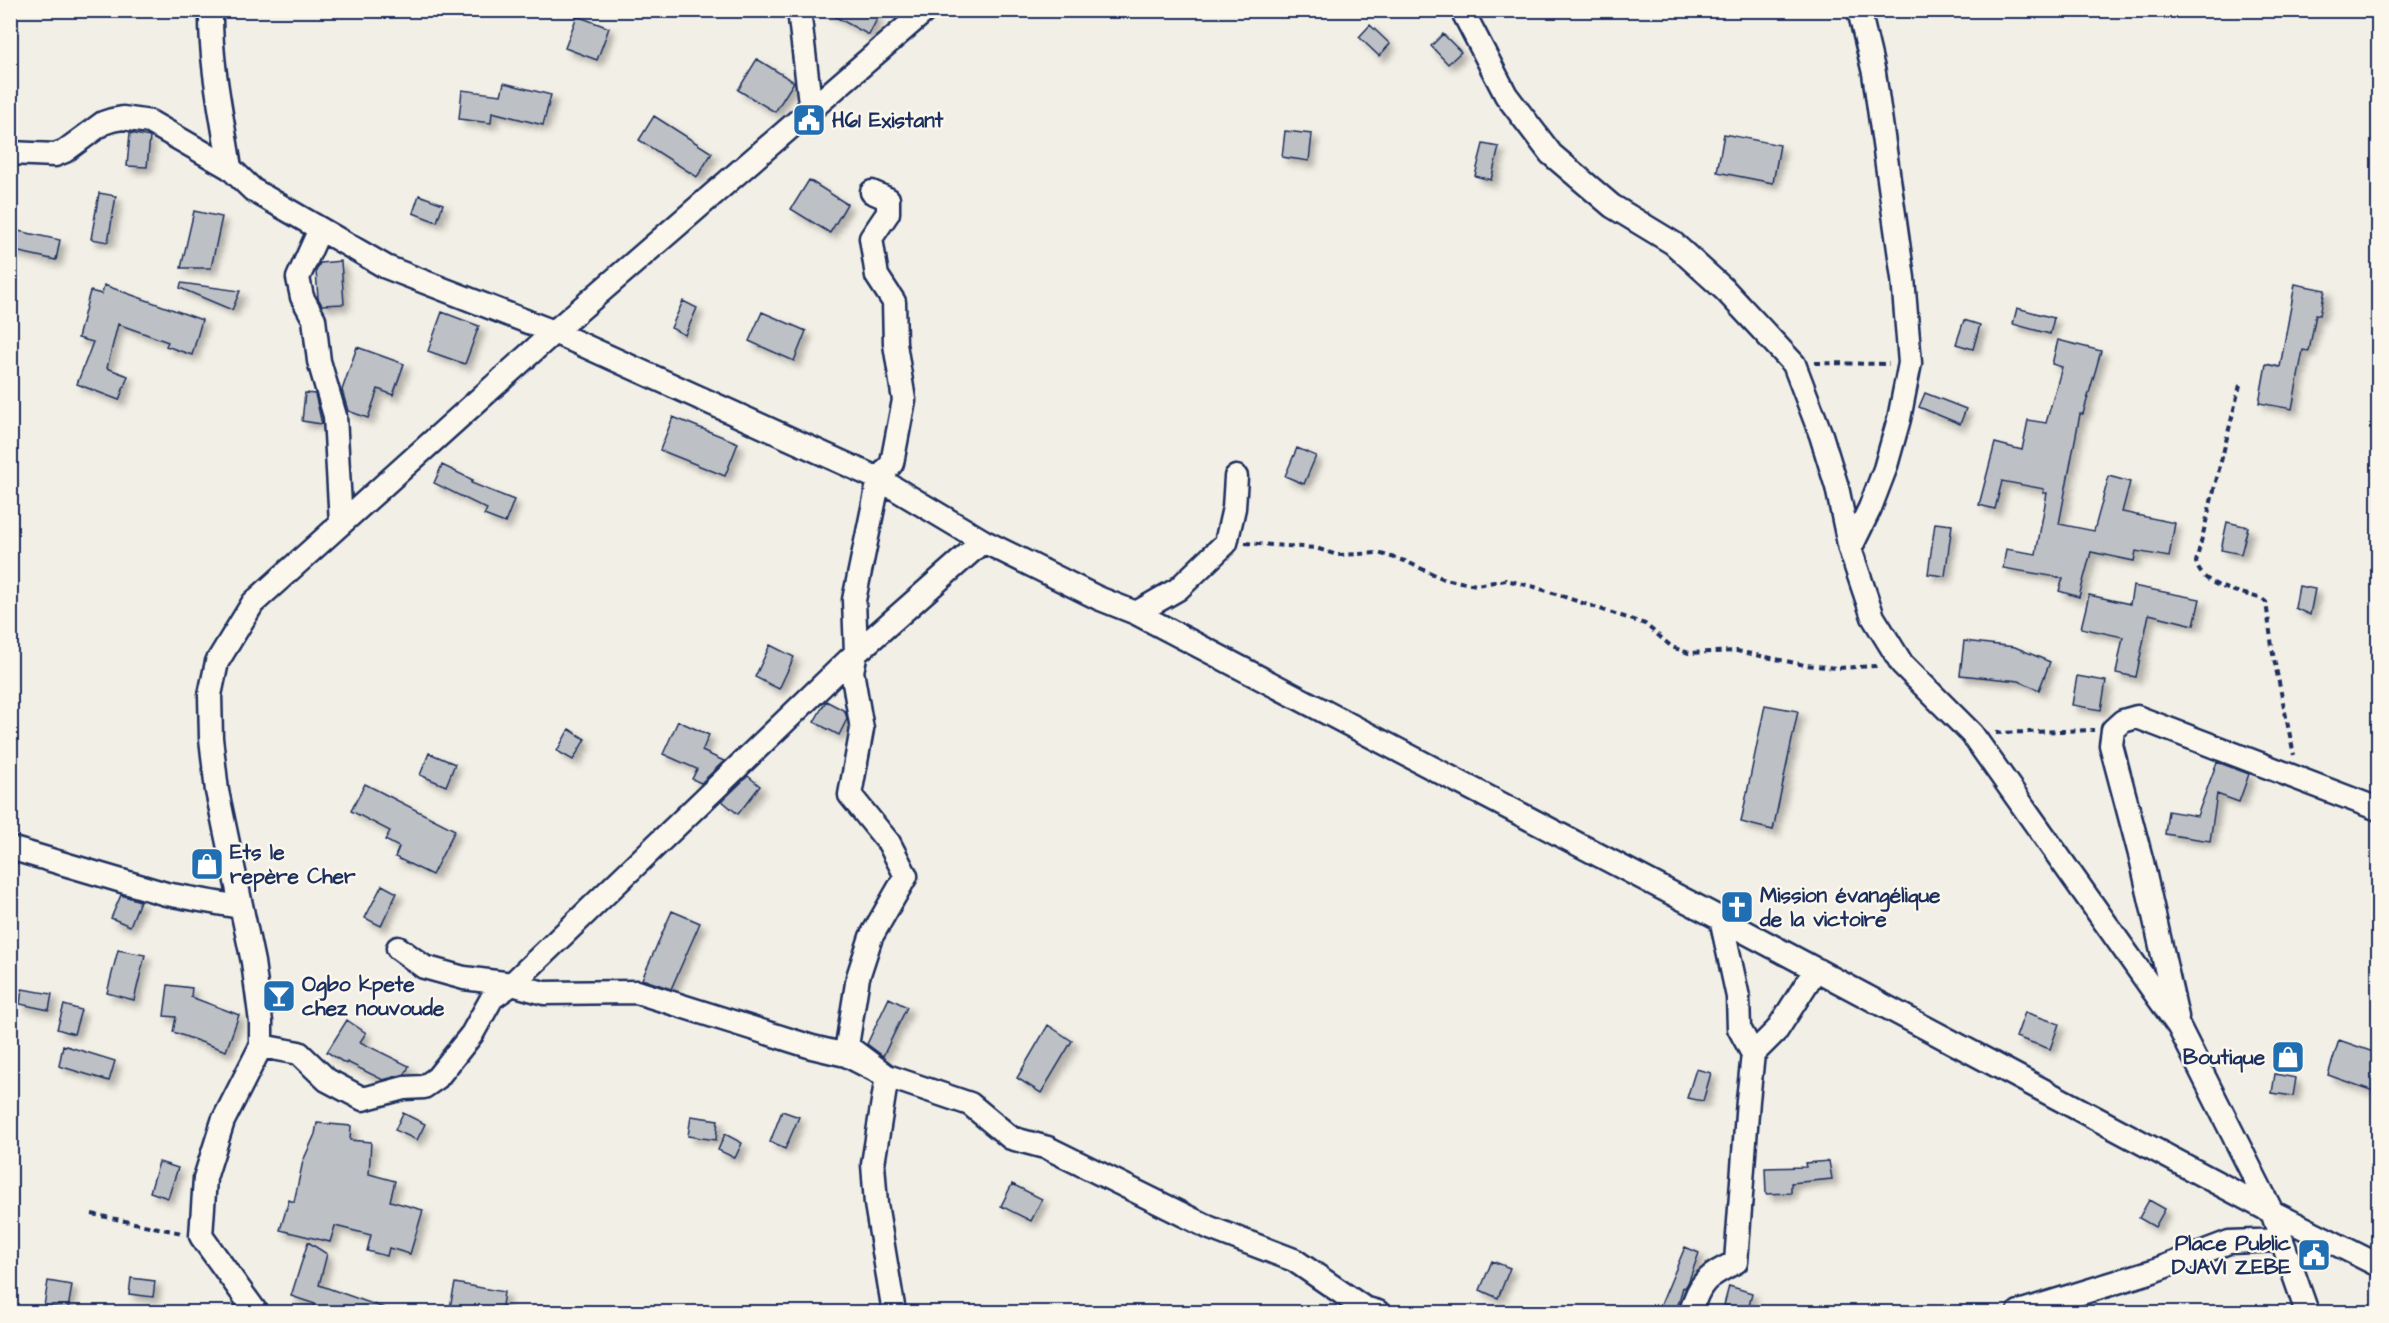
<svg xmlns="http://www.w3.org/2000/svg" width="2389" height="1323" font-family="'Architects Daughter',sans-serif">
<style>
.building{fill:#bdc0c4;stroke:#1b2f5e;stroke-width:1.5;filter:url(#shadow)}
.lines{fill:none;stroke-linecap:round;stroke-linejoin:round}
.minor-casing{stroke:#1b2f5e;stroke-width:27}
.path{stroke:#1b2f5e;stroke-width:4;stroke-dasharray:6 4.5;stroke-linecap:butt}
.minor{stroke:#fbf7ec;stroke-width:22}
.labels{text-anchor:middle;stroke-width:5;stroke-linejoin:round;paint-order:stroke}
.poi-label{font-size:21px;font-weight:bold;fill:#1b2f5e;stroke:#fbf7ec;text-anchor:start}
</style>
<defs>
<filter id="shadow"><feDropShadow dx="5.5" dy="5.5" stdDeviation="3" flood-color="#0004"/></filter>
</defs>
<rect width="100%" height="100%" fill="#f2efe6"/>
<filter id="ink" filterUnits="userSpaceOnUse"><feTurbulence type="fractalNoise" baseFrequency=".0167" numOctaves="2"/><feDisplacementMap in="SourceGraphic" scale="12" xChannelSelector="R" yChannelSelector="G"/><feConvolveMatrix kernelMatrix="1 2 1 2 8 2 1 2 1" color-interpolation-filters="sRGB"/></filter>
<g filter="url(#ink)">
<path class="building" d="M823,10H866L878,17L869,35Z
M577,16L609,28L597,60L565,48Z
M1370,25L1390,44L1379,56L1359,37Z
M1443,34L1461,52L1448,64L1431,46Z
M757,59L794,82L775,112L738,90Z
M504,83L551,95L543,125L492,112L491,123L459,119L462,90L501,95Z
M654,116L712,153L697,177L639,140Z
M1285,131L1312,134L1309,161L1282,157Z
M130,133L150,137L147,167L127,166Z
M1724,134L1780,145L1773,183L1717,172Z
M1483,144L1499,147L1491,180L1475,176Z
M809,180L847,204L830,233L791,209Z
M99,193L116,196L108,242L91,239Z
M419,195L443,204L437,222L413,213Z
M194,211L222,217L211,268H181Z
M18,231L60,240L56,260L10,250V235L17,236Z
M341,261L344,304L322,305L318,298L316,271L320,263Z
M181,283L240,291L232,310L180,288Z
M2295,284L2325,290L2320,315L2316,314L2309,351L2303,350L2292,409L2259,403L2266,364L2280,367Z
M104,285L202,320L192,355L166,346L168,342L118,324L107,368L128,376L119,400L77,384L93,342L78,338L90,291L102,294Z
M683,301L697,308L685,335L671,328Z
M2017,308L2054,318L2050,334L2013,324Z
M442,312L479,326L465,364L428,351Z
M762,312L806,331L794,361L749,341Z
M1964,320L1980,325L1973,349L1956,344Z
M2058,340L2101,351L2083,414H2080L2059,524L2094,531L2109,476L2130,482L2122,512L2175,523L2169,557L2136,551L2134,561L2091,552L2079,597L2059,591L2063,578L2003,568L2006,549L2036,554L2047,493H2043L2044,489L2002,481L1995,509L1979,505L1995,443L2022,450L2028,420L2046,423L2062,367L2052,364Z
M357,347L404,364L393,395L378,389L368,418L348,411L342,390Z
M305,393L315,394L322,424L302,421Z
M1925,393L1966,409L1960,424L1919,407Z
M673,417L738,443L725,476L660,450Z
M1297,448L1316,456L1304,484L1285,476Z
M442,465L473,480L471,483L514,500L505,523L484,515L487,509L434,483Z
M2227,522L2248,527L2241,554L2221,550Z
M1935,523L1952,525L1945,576L1928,574Z
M2133,586L2200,599L2194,625L2149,614L2136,677L2116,673L2123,637L2081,628L2089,595L2130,604Z
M2299,586L2315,589L2310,615L2295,608Z
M1964,641L2015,647L2050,662L2039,690L2019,681L1960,675Z
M770,645L794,657L779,689L755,677Z
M2077,676L2106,681L2101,710L2072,705Z
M826,701L845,711L847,719L839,735L814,722Z
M1765,705L1798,711L1773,830L1741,822Z
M678,721L709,735L702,751L724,761L701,783L692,779L697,769L663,754Z
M569,729L585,739L573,760L557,751Z
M429,753L455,764L446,786L420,775Z
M2217,762L2249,774L2239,802L2217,794L2210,841L2165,834L2168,811L2197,816Z
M748,776L760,786L738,814L722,801Z
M365,784L455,830L432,875L395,857L399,847L385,840L390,831L351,811Z
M382,885L397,893L381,926L365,918Z
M121,895L140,901L130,926L111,918Z
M672,911L700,923L671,989L642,979Z
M118,950L145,955L134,1000L107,993Z
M168,985L192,988L191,997L239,1015L226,1051L173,1032L176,1017L164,1016Z
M22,989L52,994L49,1010L20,1004Z
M889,998L907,1007L883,1056L867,1044Z
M64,1005L81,1010L74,1034L57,1029Z
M2025,1012L2059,1024L2050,1049L2016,1037Z
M347,1020L366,1033L360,1042L409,1066L405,1074L383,1080L347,1062L346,1064L327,1052Z
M1048,1025L1072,1041L1041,1093L1017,1078Z
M2339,1040L2379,1054V1093L2328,1075Z
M63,1045L115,1061L109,1081L59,1066Z
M1696,1069L1711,1073L1703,1101L1687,1098Z
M2275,1074L2296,1078L2293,1096L2272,1093Z
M782,1111L799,1117L785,1149L770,1142Z
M403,1113L425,1124L417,1140L395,1130Z
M691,1116L718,1120L716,1140L688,1136Z
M317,1123L351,1126L350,1140L371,1142L369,1174L395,1181L390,1201L423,1210L410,1254L389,1248L387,1256L367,1251L371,1235L335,1226L330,1242L280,1230L289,1200L294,1202L303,1161L315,1134Z
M725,1134L742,1143L735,1158L718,1150Z
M1829,1161L1832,1179L1791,1183V1193L1766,1194L1765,1168L1806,1167L1805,1163Z
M159,1162L178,1168L168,1198L150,1192Z
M1012,1184L1042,1199L1031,1221L1001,1206Z
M2149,1200L2165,1209L2155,1227L2139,1218Z
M308,1242L327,1254L319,1285L390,1310V1312H312L315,1304L291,1296Z
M1685,1247L1699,1253L1688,1283L1685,1288L1683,1287L1676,1312H1658Z
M1492,1261L1510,1268L1498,1298L1480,1290Z
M131,1278L155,1281L153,1297L129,1294Z
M48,1281L72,1285L68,1309L44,1306Z
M455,1283L504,1292L501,1312H449Z
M1729,1286L1752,1293L1748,1311L1724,1305Z"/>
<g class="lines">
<g class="minor-casing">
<path id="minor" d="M211,10C210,63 222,116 230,168
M799,10L811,111
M1462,10L1506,95L1551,154L1612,206L1673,243L1725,290L1794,364L1821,435L1837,487L1850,549L1873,617L1902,664L1972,734L2179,1027L2272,1212L2307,1312
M10,153L55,155L65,151L103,123L112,120L123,118L150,122L230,168L253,190L386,267L554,332L879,479L983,541L1098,598L1136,613L1721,919L2272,1212L2378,1265
M872,192L888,199V213L871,238L877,276L894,302L895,344L904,400L892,463L879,479L854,600L856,653L852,671L862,729L850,795L889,843L906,876L871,937L858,977L847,1046L887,1076L873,1164L876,1204L894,1312
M320,229L298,278L302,297L314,319L319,361L335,416L341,524
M1850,549L1870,508L1885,469L1899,419L1910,363L1903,278L1874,73L1859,10
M1136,613L1178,589L1226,543L1234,508L1236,477
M10,848L166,894L240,907
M398,948L424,967L464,978L512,984L544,993L637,992L812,1047L846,1055L887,1076L970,1104L1011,1138L1048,1148L1210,1228L1294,1260L1364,1308L1378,1312
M2177,1017L2142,862L2111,745L2113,730L2123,721L2137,717L2378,809
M261,1046L299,1053L327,1080L363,1099L404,1088L424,1087L437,1078L472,1034L492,998L512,984L856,653L983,541
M1753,1054L1777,1030L1816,969
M256,1312L201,1236L205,1178L223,1121L261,1046V1022L253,962L217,791L211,738L210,695L217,662L253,603L554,332L926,10
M1691,1312C1699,1281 1708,1276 1736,1262L1748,1100L1753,1054L1739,1028L1738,997L1721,919
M2019,1312L2153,1271L2229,1242L2281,1240"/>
</g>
<path class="path" d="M1815,363L1889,364
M2240,385L2196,562C2202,588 2239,591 2262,599L2266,602L2273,654L2294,755
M1245,543L1316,548L1337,555L1378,553L1405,561L1444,579L1476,585L1506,580L1535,587L1645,624L1672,647L1689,653L1737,651L1805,665L1837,668L1878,666
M1996,733L2094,730
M92,1214L182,1233"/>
<use href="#minor" class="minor"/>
</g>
</g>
<defs>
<g id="civic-square" transform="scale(1.725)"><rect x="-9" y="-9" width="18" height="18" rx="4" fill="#1f6fb2" stroke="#fbf7ec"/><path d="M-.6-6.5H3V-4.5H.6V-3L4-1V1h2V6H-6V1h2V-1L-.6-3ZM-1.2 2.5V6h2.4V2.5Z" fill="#fff"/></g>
<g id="shop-square" transform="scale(1.725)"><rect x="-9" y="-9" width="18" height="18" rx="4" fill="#1f6fb2" stroke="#fbf7ec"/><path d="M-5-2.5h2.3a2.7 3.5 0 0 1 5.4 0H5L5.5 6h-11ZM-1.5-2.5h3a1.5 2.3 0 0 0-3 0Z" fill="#fff"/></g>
<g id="church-square" transform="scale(1.725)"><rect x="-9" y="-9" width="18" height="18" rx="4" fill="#1f6fb2" stroke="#fbf7ec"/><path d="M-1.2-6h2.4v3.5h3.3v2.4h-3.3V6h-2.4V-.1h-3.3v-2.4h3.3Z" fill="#fff"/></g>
<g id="bar-square" transform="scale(1.725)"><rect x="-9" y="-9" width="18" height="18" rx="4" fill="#1f6fb2" stroke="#fbf7ec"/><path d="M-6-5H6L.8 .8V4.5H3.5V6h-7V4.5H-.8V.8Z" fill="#fff"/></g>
</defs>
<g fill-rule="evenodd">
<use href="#civic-square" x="809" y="120"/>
<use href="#shop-square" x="207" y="864"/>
<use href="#church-square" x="1737" y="907"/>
<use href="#bar-square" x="279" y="996"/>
<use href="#shop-square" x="2288" y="1057"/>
<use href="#civic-square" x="2314" y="1255"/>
</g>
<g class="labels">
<g class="poi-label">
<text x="832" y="127">H61 Existant</text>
<text x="230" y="859">Ets le<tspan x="230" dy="24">repère Cher</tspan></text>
<text x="1760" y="902">Mission évangélique<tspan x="1760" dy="24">de la victoire</tspan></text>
<text x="302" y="991">Ogbo kpete<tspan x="302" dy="24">chez nouvoude</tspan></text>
<text x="2265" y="1064" text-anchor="end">Boutique</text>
<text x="2291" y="1250" text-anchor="end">Place Public<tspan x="2291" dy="24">DJAVI ZEBE</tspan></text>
</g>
</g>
<rect width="2389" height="1323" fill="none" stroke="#fbf7ec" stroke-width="36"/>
<rect x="18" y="18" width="2353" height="1287" fill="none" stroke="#1b2f5e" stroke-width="2" filter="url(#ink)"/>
</svg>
